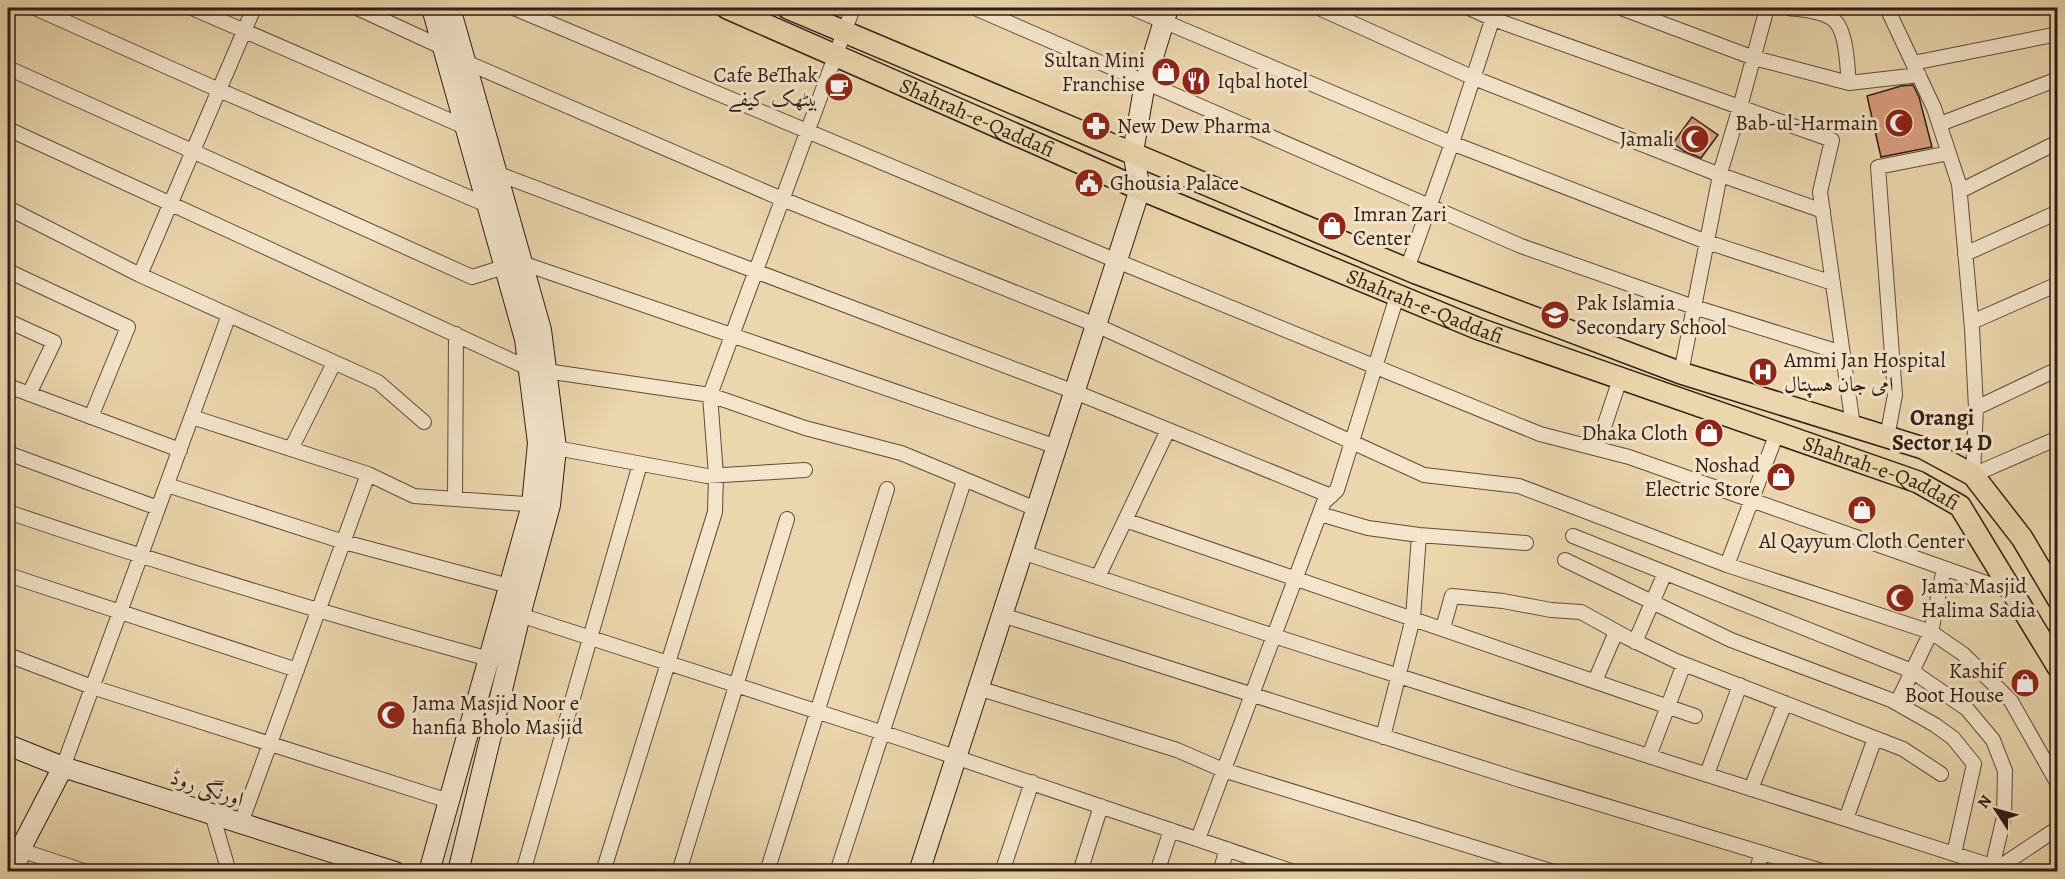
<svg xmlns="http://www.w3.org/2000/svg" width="2065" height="879" font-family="Alegreya,Amiri,serif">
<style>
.building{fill:#d99f81;stroke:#2f1e15;stroke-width:1.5}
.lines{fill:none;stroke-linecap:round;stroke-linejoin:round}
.street-casing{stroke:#5e4c3b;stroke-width:16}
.secondary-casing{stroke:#2f1e15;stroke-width:22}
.primary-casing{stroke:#2f1e15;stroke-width:24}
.street{stroke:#f3e4ca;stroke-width:14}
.secondary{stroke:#f3e4ca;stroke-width:20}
.primary{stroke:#ecd6ad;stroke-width:21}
.labels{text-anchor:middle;stroke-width:6;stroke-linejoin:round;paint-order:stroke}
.poi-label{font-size:21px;fill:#2f1e15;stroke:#f3e4ca;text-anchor:start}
.street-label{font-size:21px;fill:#2f1e15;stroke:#f3e4ca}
.neighbourhood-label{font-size:22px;font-weight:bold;fill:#2f1e15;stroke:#f3e4ca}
</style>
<rect width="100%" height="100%" fill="#ecd6ad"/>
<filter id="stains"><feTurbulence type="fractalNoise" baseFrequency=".00333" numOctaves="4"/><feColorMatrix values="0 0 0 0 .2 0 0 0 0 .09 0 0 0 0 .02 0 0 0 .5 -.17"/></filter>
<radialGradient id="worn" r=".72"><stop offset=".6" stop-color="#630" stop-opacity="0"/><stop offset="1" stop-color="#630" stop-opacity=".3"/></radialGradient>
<path class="building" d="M1913,85L1919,97L1932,147L1881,157L1867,96L1901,86Z
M1692,117L1718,135L1701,158L1684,151L1673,143Z"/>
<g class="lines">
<g class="street-casing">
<path id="street" d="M35,8L219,90L487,205
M192,8L465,127
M357,8L446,49
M514,8L1117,261L1540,434L1629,457L2012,592
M975,8L1521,246L1694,307L1842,353
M1132,8L1449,142L1707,242L1833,283
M1319,8L1474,78L1715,173L1823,211
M1469,8L1493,19L1832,140L1820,192L1853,426
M1621,8L1754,58L1849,83L1919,75
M1789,8C1803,10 1823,11 1834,20C1847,31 1847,67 1849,83
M1887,8L1934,108L1959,184L1972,328L1976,408L1973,475L2058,438
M461,60L782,199L1096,325L1424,475L1519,486L1727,565L1931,632L1963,654L2011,701L2058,784
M1913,63L2058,34
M8,68L472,277L504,267
M1940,124L2058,79
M8,129L528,368
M496,173L1075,392L1331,496
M1960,191L2058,142
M8,208L140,275L378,382L424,422
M1965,254L2058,212
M522,263L1057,447
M1407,269L1452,143L1496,8
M8,271L128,327L91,417
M140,275L254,8
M8,321L54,342L29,394
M1972,322L2058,284
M546,371L710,395L805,428L901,453L1036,509
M1681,373L1721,170L1740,107L1767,8
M8,386L180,450
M1976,408L2058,369
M192,417L368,474L414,496L539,505
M1887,437L1895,395L1878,167L1949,153
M556,448L707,476L805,470
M1597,448L1620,379
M291,449L334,363
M8,453L158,508
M167,485L344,542L509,586
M455,499L456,334
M8,512C167,566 327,614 489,659
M1320,514L1368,528L1419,535L1526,543
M1125,520L1695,716
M1573,536L1912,671L1967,709L1993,740L2005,771L2004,817L1991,872
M1022,552L1274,636L1998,868L2058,828
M1565,560L1731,640L1891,700L1935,725L1953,738L1974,764L1954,854
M1727,565L1777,433
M8,575L297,670
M1098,577L1168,430
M520,615L902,739L1294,872
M1002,615L1520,780L1825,872
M1443,628L1452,596L1503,601L1551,610L1581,612L1628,638L1676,661L1903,749L1941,774
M1635,642L1665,573
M8,655L92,687L449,801
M1595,681L1616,632
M978,688L1177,750L1223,770L1554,872
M1897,703L1931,632L1944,568
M1383,737L1413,618L1419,535
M1649,756L1684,664
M63,767L229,315
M1707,774L1740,685
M1751,789L1785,703
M212,814L229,872
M1846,819L1875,738
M241,823L368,474
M1198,839L1324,502L1337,490L1397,296
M8,846L87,872
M523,872L640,464
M603,872L715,512L716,475L710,395L853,8
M679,872L787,519
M767,872L887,489
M837,872L964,481
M1002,872L1032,782
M1080,872L1101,806
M1157,872L1171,830
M1220,872L1227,849
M1756,872L1762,853"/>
</g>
<g class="secondary-casing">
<path id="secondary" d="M450,8L541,330L556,448L550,505L520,615L458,872
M8,745L63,767L395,872
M13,872L24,842L63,767
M429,872L532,505L538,443L525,339L432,8
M919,872L1140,189L1133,152L1145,83L1168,8"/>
</g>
<g class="primary-casing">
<g id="primary">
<path id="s1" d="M727,8L1140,189L1479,329L1918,482L1960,506L2058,667"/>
<path d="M788,8L1416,273L1681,373L1923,448L1973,475L2022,538L2058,599"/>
</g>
</g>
<use href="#street" class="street"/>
<use href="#secondary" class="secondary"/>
<use href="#primary" class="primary"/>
</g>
<defs>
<g id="shop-disc" transform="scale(1.5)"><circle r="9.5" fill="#8f2418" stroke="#f3e4ca"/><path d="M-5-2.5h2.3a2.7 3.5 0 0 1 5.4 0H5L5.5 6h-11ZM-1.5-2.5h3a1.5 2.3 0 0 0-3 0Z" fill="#fff"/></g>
<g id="restaurant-disc" transform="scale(1.5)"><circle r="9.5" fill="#8f2418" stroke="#f3e4ca"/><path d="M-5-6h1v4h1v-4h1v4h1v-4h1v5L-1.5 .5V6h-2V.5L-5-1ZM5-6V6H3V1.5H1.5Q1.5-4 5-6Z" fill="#fff"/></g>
<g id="cafe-disc" transform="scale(1.5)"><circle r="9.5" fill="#8f2418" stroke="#f3e4ca"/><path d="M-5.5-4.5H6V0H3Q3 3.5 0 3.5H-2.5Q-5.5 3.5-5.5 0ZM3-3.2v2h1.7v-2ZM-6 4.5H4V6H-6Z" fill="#fff"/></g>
<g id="mosque-disc" transform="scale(1.5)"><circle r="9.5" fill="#8f2418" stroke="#f3e4ca"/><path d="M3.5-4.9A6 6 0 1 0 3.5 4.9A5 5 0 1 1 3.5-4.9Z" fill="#fff"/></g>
<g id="pharmacy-disc" transform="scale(1.5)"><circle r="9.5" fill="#8f2418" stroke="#f3e4ca"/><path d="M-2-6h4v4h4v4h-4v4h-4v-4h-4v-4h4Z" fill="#fff"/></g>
<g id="civic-disc" transform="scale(1.5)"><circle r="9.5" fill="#8f2418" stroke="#f3e4ca"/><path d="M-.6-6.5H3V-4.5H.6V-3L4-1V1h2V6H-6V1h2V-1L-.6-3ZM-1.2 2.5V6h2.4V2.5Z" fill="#fff"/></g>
<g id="school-disc" transform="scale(1.5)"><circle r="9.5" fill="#8f2418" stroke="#f3e4ca"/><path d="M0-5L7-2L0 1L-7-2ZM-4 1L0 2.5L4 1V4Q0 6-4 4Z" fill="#fff"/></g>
<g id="hospital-disc" transform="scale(1.5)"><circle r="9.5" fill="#8f2418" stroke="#f3e4ca"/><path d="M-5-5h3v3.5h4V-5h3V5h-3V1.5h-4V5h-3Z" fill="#fff"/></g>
</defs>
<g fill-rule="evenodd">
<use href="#shop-disc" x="1166" y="72"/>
<use href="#restaurant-disc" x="1196" y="81"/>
<use href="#cafe-disc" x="839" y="87"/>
<use href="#mosque-disc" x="1899" y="123"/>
<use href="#pharmacy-disc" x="1096" y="126"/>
<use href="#mosque-disc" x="1695" y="139"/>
<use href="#civic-disc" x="1089" y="183"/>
<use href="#shop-disc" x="1332" y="226"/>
<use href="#school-disc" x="1555" y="315"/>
<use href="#hospital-disc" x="1763" y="372"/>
<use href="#shop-disc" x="1709" y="433"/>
<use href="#shop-disc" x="1781" y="477"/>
<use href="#shop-disc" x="1862" y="510"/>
<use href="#mosque-disc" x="1900" y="598"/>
<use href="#shop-disc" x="2025" y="683"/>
<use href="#mosque-disc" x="391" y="715"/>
</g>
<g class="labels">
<g class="poi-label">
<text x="1145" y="67" text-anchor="end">Sultan Mini<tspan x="1145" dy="24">Franchise</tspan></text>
<text x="818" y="82" text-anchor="end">Cafe BeThak<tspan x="818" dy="24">بیٹھک کیفے</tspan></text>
<text x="1217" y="88">Iqbal hotel</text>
<text x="1878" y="130" text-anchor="end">Bab-ul-Harmain</text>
<text x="1117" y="133">New Dew Pharma</text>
<text x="1674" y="146" text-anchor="end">Jamali</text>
<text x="1110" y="190">Ghousia Palace</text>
<text x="1353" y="221">Imran Zari<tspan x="1353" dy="24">Center</tspan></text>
<text x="1576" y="310">Pak Islamia<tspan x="1576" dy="24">Secondary School</tspan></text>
<text x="1784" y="367">Ammi Jan Hospital<tspan x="1784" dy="24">امّی جان ہسپتال</tspan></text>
<text x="1688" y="440" text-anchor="end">Dhaka Cloth</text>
<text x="1760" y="472" text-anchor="end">Noshad<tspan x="1760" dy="24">Electric Store</tspan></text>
<text x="1862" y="548" text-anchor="middle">Al Qayyum Cloth Center</text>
<text x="1921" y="593">Jama Masjid<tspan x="1921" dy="24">Halima Sadia</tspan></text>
<text x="2004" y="678" text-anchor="end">Kashif<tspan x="2004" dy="24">Boot House</tspan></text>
<text x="412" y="710">Jama Masjid Noor e<tspan x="412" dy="24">hanfia Bholo Masjid</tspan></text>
</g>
<g class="street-label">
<text dy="7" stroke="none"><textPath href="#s1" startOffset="273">Shahrah-e-Qaddafi</textPath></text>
<text dy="7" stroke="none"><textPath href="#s1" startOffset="759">Shahrah-e-Qaddafi</textPath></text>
<text dy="7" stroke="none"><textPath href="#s1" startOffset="1245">Shahrah-e-Qaddafi</textPath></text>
<text transform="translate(207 788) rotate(18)" y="7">اورنگی روڈ</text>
</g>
<g class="neighbourhood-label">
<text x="1942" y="425">Orangi<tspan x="1942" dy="25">Sector 14 D</tspan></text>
</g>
</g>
<rect width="2065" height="879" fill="none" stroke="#ecd6ad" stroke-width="30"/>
<rect x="9" y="9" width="2047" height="861" fill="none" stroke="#2f1e15" stroke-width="3"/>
<rect x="15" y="15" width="2035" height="849" fill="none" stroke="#2f1e15" stroke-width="1.5"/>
<g transform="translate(1996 810) rotate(306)" stroke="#f3e4ca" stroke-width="4.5" paint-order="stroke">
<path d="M0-4.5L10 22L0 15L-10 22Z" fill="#2f1e15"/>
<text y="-9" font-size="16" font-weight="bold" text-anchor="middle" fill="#2f1e15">N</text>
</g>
<rect width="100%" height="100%" filter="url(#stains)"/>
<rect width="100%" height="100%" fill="url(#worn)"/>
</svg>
